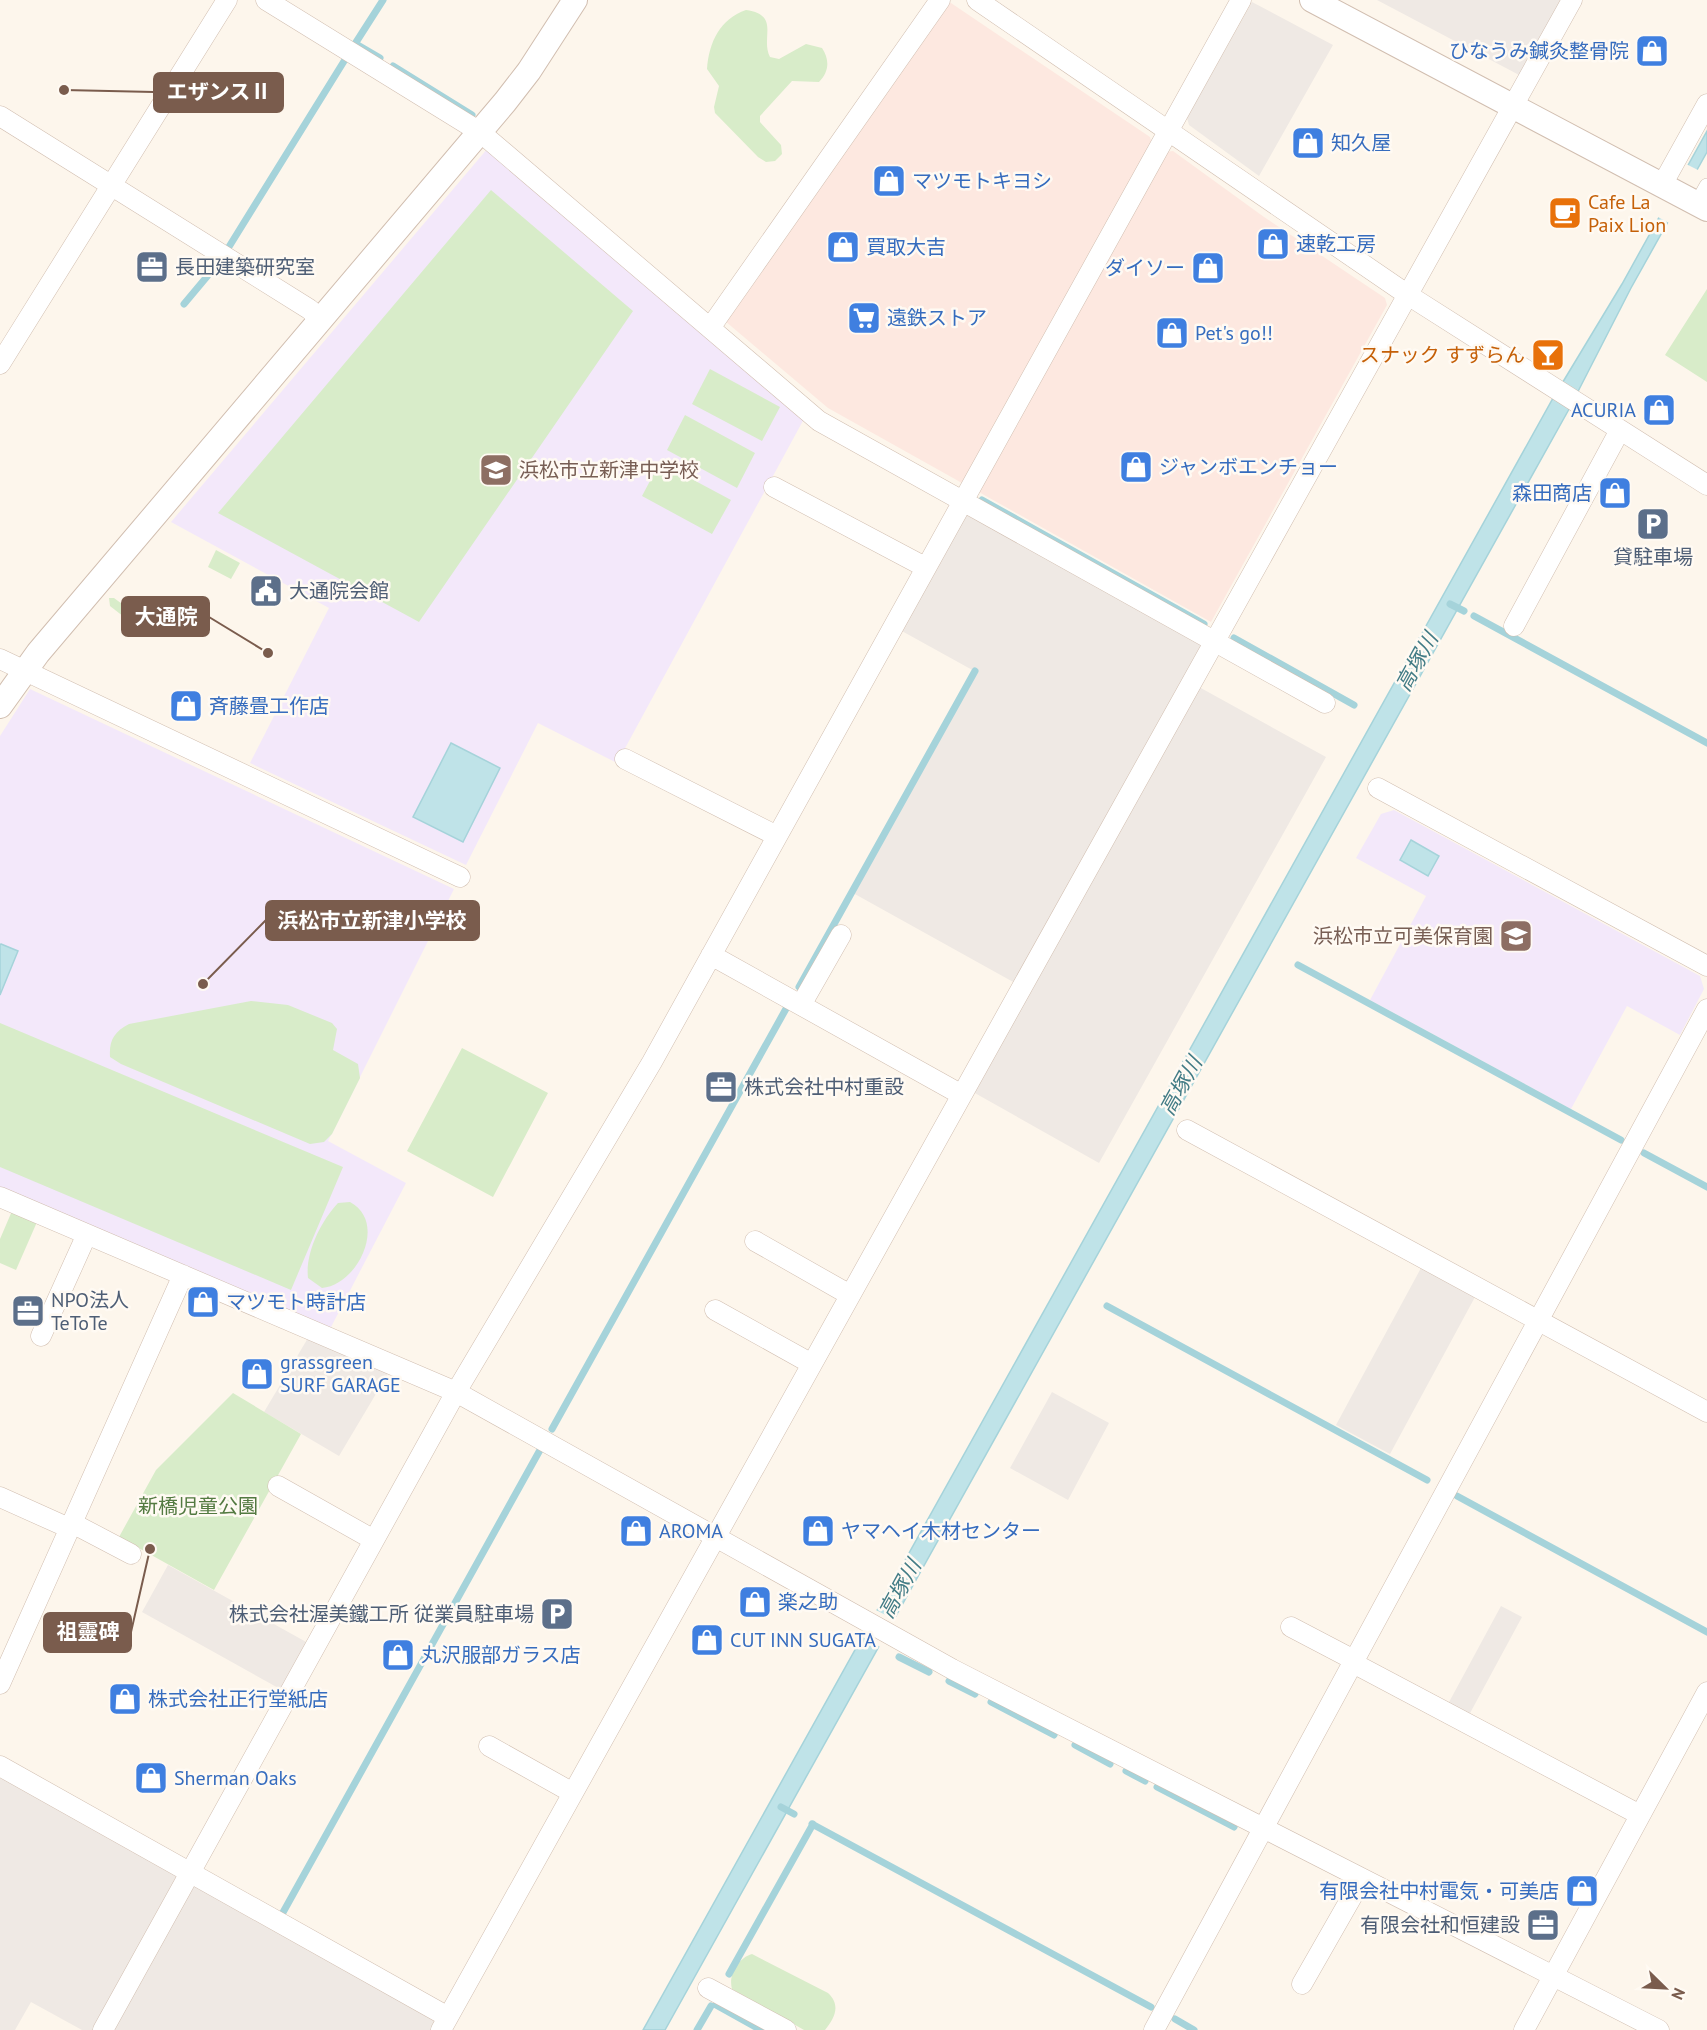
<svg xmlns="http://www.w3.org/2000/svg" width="1707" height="2030" font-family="'PT Sans','Noto Sans JP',sans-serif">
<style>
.commercial{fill:#fde8e0}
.industrial{fill:#efe9e4}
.education{fill:#f3e8fa}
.green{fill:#d8ecc9}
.water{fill:#bfe3e8;stroke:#a5d3da;stroke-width:1.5}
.pier{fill:#fdf6ec}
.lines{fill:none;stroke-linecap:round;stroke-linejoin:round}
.stream{stroke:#a5d3da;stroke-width:7}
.pedestrian-casing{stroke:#d1beb0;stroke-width:16}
.minor-casing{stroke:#d1beb0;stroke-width:21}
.tertiary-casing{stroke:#d1beb0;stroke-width:26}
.pedestrian{stroke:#fff;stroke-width:15}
.minor{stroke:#fff;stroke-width:20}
.tertiary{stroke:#fff;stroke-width:24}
.labels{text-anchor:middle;stroke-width:5;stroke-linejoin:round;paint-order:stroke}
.shop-label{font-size:20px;fill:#366cbe;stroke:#fffaf3;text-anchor:start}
.food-label{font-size:20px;fill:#c56008;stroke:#fffaf3;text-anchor:start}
.service-label{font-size:20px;fill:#4e5e75;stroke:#fffaf3;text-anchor:start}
.education-label{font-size:20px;fill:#785e54;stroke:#fffaf3;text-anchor:start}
.park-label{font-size:20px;fill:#537a41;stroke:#fffaf3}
.water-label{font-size:21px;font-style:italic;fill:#437c86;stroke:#fffaf3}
.leader{fill:none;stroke:#7a5c4d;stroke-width:2}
.callout-dot{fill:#7a5c4d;stroke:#fffaf3;stroke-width:2}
.callout{fill:#7a5c4d;stroke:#7a5c4d;stroke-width:2}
.callout-label{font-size:21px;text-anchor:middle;font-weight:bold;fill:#fff}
</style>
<rect width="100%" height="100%" fill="#fdf6ec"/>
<path class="commercial" d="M948,1L1150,137L1152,144L962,483L828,408L725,321Z
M1173,151L1264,217L1385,298L1387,305L1211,622L977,491L1166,152Z"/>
<path class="industrial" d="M1377,0H1563L1521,76Z
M1252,2L1333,45L1259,176L1189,125L1187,118Z
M966,510L1204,644L1015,983L853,893L976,672L900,630Z
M1199,687L1326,757L1099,1163L973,1092Z
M1421,1268L1475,1297L1390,1454L1336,1425Z
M308,1338L389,1372L339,1456L264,1412Z
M1052,1392L1109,1423L1068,1500L1010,1468Z
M168,1565L308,1643L282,1690L142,1612Z
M1501,1606L1522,1617L1469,1715L1448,1704Z
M0,1774L175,1872L177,1879L93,2030H82L31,2002L15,2030H0Z
M199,1885L438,2018L431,2030H112L192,1887Z"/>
<path class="education" d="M488,148L805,417L617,763L538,723L466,865L250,763L329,608L171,522Z
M30,689L454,889L328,1141L406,1183L330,1329L0,1188V736Z
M1394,810L1700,976L1704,989L1680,1035L1627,1006L1571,1109L1370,1000L1426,896L1356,858L1381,814Z"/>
<path class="green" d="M746,10C781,15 760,38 770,57L779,59L806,44L822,48C830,60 829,72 819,82L792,81L760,116V122L781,145L782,154L775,161L766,162L758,157L715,113L714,107L719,86L707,69C709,42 720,19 746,10Z
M491,190L633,311L419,622L218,513Z
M1707,289V382L1665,355Z
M710,369L780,407L762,441L692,404Z
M685,415L755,453L737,488L667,450Z
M660,462L731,500L712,534L642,496Z
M216,550L240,563L231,579L208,567Z
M109,598H114L137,615V623L133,624L110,606Z
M251,1001L288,1005L332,1023L337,1029L333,1050L358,1064L360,1078L332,1134L324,1142L310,1144L121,1064L110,1057C109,1040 114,1032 129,1024Z
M0,1023L343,1167L291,1290L0,1167Z
M462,1048L548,1093L493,1197L407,1151Z
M350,1202C388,1222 358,1285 322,1288L308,1278C305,1253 321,1221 338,1203Z
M12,1211L37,1222L16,1270L0,1263V1239Z
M233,1393L301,1434L214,1590L119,1537L156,1470Z
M752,1954L828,1993C841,2005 835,2018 825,2030H804L732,1989C728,1975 738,1958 752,1954Z"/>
<path class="water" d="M1707,131V152L1631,288L1568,411L665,2030H643L1552,400L1622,284Z
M451,743L500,768L463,842L413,817Z
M1411,840L1439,856L1428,876L1400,860Z
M1,944L18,951L0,995V945Z"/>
<path class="pier" d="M1686,164L1700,171L1671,224L1656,216Z
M874,1609L897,1621L882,1648L859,1635Z"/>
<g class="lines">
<path class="stream" d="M356,44L380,58
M353,47L383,0
M393,66L472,115
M227,250L346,58
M184,304L220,261
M982,500L1204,624
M1450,604L1464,611
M1474,616L1707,743
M1234,638L1354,705
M1298,965L1621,1140
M799,987L975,671
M1644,1153L1707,1187
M1107,1306L1427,1480
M552,1429L787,1007
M1457,1496L1707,1632
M899,1657L929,1672
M949,1681L975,1694
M991,1702L1054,1735
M1075,1745L1110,1764
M1126,1771L1145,1781
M1157,1787L1234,1827
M781,1807L794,1814
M812,1824L1151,2007
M281,1916L540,1450
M729,1974L813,1824
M716,2005L761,2030
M1175,2019L1194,2030
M697,2030L711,2006"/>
<g class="pedestrian-casing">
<path id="pedestrian" d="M1697,204L1707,186"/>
</g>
<g class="minor-casing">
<path id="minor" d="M266,0L480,132L819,421L1325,703
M977,0L1408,295L1707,485
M0,116L309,309L321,319
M1662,185L1707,104
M710,328L940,0
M0,364L227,0
M774,487L925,567
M1514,626L1620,430
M0,659L460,877
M625,759L777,836
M1378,788L1707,966
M711,955L962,1095
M801,1005L841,935
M1187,1130L1707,1412
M0,1197L456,1392L952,1669L1659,2030
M755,1241L850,1295
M715,1310L812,1364
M41,1336L87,1234
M278,1486L374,1540
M0,1497L69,1528
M72,1523L131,1554
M1291,1627L1354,1660
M1353,1663L1640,1815
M0,1684L183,1275
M489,1746L573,1793
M0,1766L448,2017
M1302,1984L1362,1879
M708,1988L786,2030
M103,2030L456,1392L652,1062L1241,0
M441,2030L1572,0
M1154,2030L1707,1009
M1524,2030L1707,1692"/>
</g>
<g class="tertiary-casing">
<path id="tertiary" d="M1312,0L1707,209
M0,706L38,653L505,102L529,71L575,0"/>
</g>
<use href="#pedestrian" class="pedestrian"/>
<use href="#minor" class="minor"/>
<use href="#tertiary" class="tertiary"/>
</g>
<defs>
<g id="shop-square" transform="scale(1.725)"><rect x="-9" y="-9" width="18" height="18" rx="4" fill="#3f7fe0" stroke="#fffaf3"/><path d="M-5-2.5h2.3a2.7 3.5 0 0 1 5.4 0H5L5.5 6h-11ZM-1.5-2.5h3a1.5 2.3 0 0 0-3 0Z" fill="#fff"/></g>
<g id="cafe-square" transform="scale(1.725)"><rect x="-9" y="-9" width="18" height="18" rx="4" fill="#e8710a" stroke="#fffaf3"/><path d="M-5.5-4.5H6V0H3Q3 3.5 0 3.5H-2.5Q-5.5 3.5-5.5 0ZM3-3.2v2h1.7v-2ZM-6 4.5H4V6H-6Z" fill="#fff"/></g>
<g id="office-square" transform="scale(1.725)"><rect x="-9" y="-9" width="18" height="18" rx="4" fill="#5c6f8a" stroke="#fffaf3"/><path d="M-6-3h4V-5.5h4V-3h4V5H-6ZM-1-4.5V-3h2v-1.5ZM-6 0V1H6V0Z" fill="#fff"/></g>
<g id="supermarket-square" transform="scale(1.725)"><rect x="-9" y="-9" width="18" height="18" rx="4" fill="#3f7fe0" stroke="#fffaf3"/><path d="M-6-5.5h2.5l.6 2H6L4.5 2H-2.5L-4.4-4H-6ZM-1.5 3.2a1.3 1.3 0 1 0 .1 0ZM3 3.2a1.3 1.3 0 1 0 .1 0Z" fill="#fff"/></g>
<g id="bar-square" transform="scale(1.725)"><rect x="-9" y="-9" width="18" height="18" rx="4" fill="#e8710a" stroke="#fffaf3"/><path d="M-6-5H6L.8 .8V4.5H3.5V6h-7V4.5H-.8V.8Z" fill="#fff"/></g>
<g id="school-square" transform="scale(1.725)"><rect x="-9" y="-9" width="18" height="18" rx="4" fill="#8d6e63" stroke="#fffaf3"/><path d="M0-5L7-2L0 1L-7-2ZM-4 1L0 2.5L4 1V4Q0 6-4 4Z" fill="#fff"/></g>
<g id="parking-square" transform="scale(1.725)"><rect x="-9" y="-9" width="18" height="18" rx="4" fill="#5c6f8a" stroke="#fffaf3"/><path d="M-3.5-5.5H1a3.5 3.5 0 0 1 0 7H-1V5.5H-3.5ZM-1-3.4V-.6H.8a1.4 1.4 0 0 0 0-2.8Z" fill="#fff"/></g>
<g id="civic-square" transform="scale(1.725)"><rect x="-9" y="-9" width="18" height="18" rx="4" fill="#5c6f8a" stroke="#fffaf3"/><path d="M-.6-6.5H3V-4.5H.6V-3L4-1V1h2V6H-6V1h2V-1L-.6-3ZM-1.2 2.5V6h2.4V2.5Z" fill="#fff"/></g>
</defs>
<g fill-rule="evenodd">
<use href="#shop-square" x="1652" y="51"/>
<use href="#shop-square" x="1308" y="143"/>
<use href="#shop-square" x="889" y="181"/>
<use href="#cafe-square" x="1565" y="213"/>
<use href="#shop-square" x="1273" y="244"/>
<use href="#shop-square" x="843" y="247"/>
<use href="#office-square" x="152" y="267"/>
<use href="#shop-square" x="1208" y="268"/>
<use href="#supermarket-square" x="864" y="318"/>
<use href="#shop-square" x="1172" y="333"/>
<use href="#bar-square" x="1548" y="355"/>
<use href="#shop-square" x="1659" y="410"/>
<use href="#shop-square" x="1136" y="467"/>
<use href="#school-square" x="496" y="470"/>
<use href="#shop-square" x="1615" y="493"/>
<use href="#parking-square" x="1653" y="524"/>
<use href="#civic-square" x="266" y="591"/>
<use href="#shop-square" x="186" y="706"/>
<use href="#school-square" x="1516" y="936"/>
<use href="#office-square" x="721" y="1087"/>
<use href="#shop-square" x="203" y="1302"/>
<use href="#office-square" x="28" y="1311"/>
<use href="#shop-square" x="257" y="1374"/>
<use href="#shop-square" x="636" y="1531"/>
<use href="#shop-square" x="818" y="1531"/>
<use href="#shop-square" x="755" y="1602"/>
<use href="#parking-square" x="557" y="1614"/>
<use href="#shop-square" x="707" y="1640"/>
<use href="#shop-square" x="398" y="1655"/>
<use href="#shop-square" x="125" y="1699"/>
<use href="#shop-square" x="151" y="1778"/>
<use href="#shop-square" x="1582" y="1891"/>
<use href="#office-square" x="1543" y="1925"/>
</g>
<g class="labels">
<g class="shop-label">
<text x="1629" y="58" text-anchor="end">ひなうみ鍼灸整骨院</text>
<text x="1331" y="150">知久屋</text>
<text x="912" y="188">マツモトキヨシ</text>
<text x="1296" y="251">速乾工房</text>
<text x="866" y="254">買取大吉</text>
<text x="1185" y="275" text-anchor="end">ダイソー</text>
<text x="887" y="325">遠鉄ストア</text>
<text x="1195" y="340">Pet's go!!</text>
<text x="1636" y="417" text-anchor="end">ACURIA</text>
<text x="1159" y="474">ジャンボエンチョー</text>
<text x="1592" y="500" text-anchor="end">森田商店</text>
<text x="209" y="713">斉藤畳工作店</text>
<text x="226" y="1309">マツモト時計店</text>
<text x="280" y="1369">grassgreen<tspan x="280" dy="23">SURF GARAGE</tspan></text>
<text x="659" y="1538">AROMA</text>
<text x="841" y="1538">ヤマヘイ木材センター</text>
<text x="778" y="1609">楽之助</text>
<text x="730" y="1647">CUT INN SUGATA</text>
<text x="421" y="1662">丸沢服部ガラス店</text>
<text x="148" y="1706">株式会社正行堂紙店</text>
<text x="174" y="1785">Sherman Oaks</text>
<text x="1559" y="1898" text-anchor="end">有限会社中村電気・可美店</text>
</g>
<g class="food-label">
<text x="1588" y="209">Cafe La<tspan x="1588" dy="23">Paix Lion</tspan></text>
<text x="1525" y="362" text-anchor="end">スナック すずらん</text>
</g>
<g class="service-label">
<text x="175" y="274">長田建築研究室</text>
<text x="1653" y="564" text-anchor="middle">貸駐車場</text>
<text x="289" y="598">大通院会館</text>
<text x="744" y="1094">株式会社中村重設</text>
<text x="51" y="1307">NPO法人<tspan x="51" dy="23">TeToTe</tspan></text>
<text x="534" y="1621" text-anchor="end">株式会社渥美鐵工所 従業員駐車場</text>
<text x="1520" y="1932" text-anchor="end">有限会社和恒建設</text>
</g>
<g class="education-label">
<text x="519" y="477">浜松市立新津中学校</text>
<text x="1493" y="943" text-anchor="end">浜松市立可美保育園</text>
</g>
<g class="park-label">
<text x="198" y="1513">新橋児童公園</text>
</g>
<g class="water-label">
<text transform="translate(1417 662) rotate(-61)" y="7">高塚川</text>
<text transform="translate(1181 1086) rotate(-61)" y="7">高塚川</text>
<text transform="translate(900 1589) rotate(-61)" y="7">高塚川</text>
</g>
</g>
<path class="leader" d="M64 90L154 92M268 653L209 617M203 984L266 920M150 1549L131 1632"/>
<g class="callout-dot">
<circle cx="64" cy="90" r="6"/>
<circle cx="268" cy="653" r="6"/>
<circle cx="203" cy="984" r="6"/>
<circle cx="150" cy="1549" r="6"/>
</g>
<g class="callout">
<rect x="154" y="73" width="129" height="39" rx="6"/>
<rect x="122" y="597" width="87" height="39" rx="6"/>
<rect x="266" y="901" width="213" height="39" rx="6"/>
<rect x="44" y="1613" width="87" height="39" rx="6"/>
</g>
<g class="callout-label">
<text x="219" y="99">エザンスⅡ</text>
<text x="166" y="624">大通院</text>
<text x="372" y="928">浜松市立新津小学校</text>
<text x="88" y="1639">祖靈碑</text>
</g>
<g transform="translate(1665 1988) rotate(114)" stroke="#fffaf3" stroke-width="4.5" paint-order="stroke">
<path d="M0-4.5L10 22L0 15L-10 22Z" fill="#7a5c4d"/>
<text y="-9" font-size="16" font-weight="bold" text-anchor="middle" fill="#7a5c4d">N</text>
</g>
</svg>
